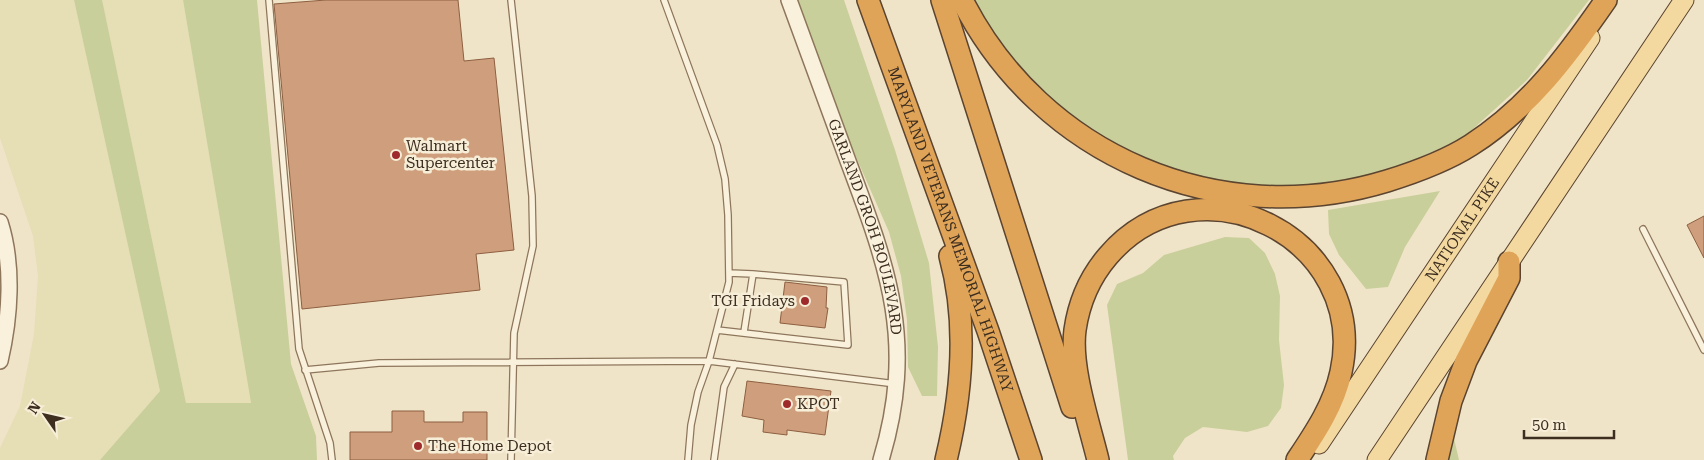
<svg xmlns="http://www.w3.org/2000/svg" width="1704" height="460" font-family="'Roboto Serif',serif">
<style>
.farmland{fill:#e6deb5}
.green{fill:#c9cf9b}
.building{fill:#cf9f7d;stroke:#8d5f41}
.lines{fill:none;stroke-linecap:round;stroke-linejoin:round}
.service-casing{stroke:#8d765c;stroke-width:8}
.tertiary-casing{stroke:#8d765c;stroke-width:18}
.primary-casing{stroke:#5b4430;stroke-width:21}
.motorway-casing{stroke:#5b4430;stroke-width:24}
.service{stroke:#faf1dc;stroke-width:5.5}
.tertiary{stroke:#faf1dc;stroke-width:15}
.primary{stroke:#f3d9a0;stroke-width:19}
.motorway{stroke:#e0a458;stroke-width:21}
.poi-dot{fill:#9e2a2b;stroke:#f7eed8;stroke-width:2}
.labels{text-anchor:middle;stroke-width:5;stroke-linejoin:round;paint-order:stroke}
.poi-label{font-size:15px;fill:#3d2e20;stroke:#f7eed8;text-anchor:start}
.street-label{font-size:15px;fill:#3d2e20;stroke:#f7eed8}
</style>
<rect width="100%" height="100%" fill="#f0e4c8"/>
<path class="farmland" d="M0,0H74L160,391L100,460H0V448L20,406L34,334L38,276L33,236L0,138Z
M102,0H183L251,403H186Z"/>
<path class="green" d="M74,0H102L104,9L186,403H251L183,0H257L291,364L316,436L317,460H100L160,391Z
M795,0H844L895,150L929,263L938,347L937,396H922L908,367L907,320L901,276L889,232L841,123Z
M973,0H1589L1527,80L1463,138L1396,168L1315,187L1221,183L1141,159L1055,105L1000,47Z
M1440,191L1405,247L1388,287L1366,289L1339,255L1329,234L1328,210Z
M1225,237L1249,238L1265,253L1275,274L1280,296L1279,340L1284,385L1281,408L1268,426L1247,432L1203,427L1185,438L1173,456L1174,460H1128L1107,305L1117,284L1143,273L1164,255Z
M1453,434L1459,460H1438Z"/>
<path class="building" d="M326,0H458L464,61L494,58L514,250L476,254L480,290L302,309L274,4Z
M1704,216V258L1687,225Z
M785,282L827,287L826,308H828L825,328L780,323Z
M747,381L831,391L825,435L787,430V435L763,432L764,420L742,416Z
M392,411H424V422H463V412H487V460H350V432H392Z"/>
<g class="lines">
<g class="service-casing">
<path id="service" d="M269,0L299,349L330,443L332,460
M511,0L532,196L533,246L514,333L511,460
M664,0L717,145L725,179L728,215L729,282L709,361L698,392L691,425L688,460
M1643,229L1704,350
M729,273L753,274
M717,330L848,345L844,282L753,274L744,332
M305,370L379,363L709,361L896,384
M714,460L724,387L735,364"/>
</g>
<g class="tertiary-casing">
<g id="tertiary">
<path id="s1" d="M789,0C809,54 828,107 848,161C889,270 916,343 881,460"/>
<path d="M0,222C14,266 10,318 0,361"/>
</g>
</g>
<g class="primary-casing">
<g id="primary">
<path id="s2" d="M1319,444L1590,38"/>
<path d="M1377,460L1684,0"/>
</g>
</g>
<g class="motorway-casing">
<g id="motorway">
<path id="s3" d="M868,0L988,331L1031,460"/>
<path d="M942,0L1072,407"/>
<path d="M962,0C1041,156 1219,232 1387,181C1416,172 1446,161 1471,145C1529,108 1568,55 1606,0"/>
<path d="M946,460C962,394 968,322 950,256"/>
<path d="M1098,460C1089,423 1070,367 1075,330C1079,302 1090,277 1108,256C1198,151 1370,239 1341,372C1334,405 1315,433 1297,460"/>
<path d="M1437,460L1451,401L1466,361L1509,278V262"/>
</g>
</g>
<use href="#service" class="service"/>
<use href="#tertiary" class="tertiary"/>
<use href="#primary" class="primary"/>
<use href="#motorway" class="motorway"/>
</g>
<g class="poi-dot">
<circle cx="396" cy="155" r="5"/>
<circle cx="805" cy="301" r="5"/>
<circle cx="787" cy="404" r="5"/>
<circle cx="418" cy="446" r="5"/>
</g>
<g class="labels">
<g class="poi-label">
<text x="406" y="151">Walmart<tspan x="406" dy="17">Supercenter</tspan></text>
<text x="795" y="306" text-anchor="end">TGI Fridays</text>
<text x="797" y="409">KPOT</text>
<text x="428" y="451">The Home Depot</text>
</g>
<g class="street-label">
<text dy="5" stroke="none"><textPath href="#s1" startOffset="240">GARLAND GROH BOULEVARD</textPath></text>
<text dy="5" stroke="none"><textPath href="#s3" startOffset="244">MARYLAND VETERANS MEMORIAL HIGHWAY</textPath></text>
<text dy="5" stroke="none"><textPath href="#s2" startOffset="258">NATIONAL PIKE</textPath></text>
</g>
</g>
<g transform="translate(45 415) rotate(304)" stroke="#f7eed8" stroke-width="4" paint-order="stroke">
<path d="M0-4L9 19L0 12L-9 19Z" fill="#3d2e20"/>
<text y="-8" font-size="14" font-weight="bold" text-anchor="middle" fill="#3d2e20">N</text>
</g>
<path d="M1524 430v8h90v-8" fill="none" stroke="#3d2e20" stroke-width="2.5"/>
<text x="1532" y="430" font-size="15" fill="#3d2e20" stroke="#f7eed8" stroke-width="4" paint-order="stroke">50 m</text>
</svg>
